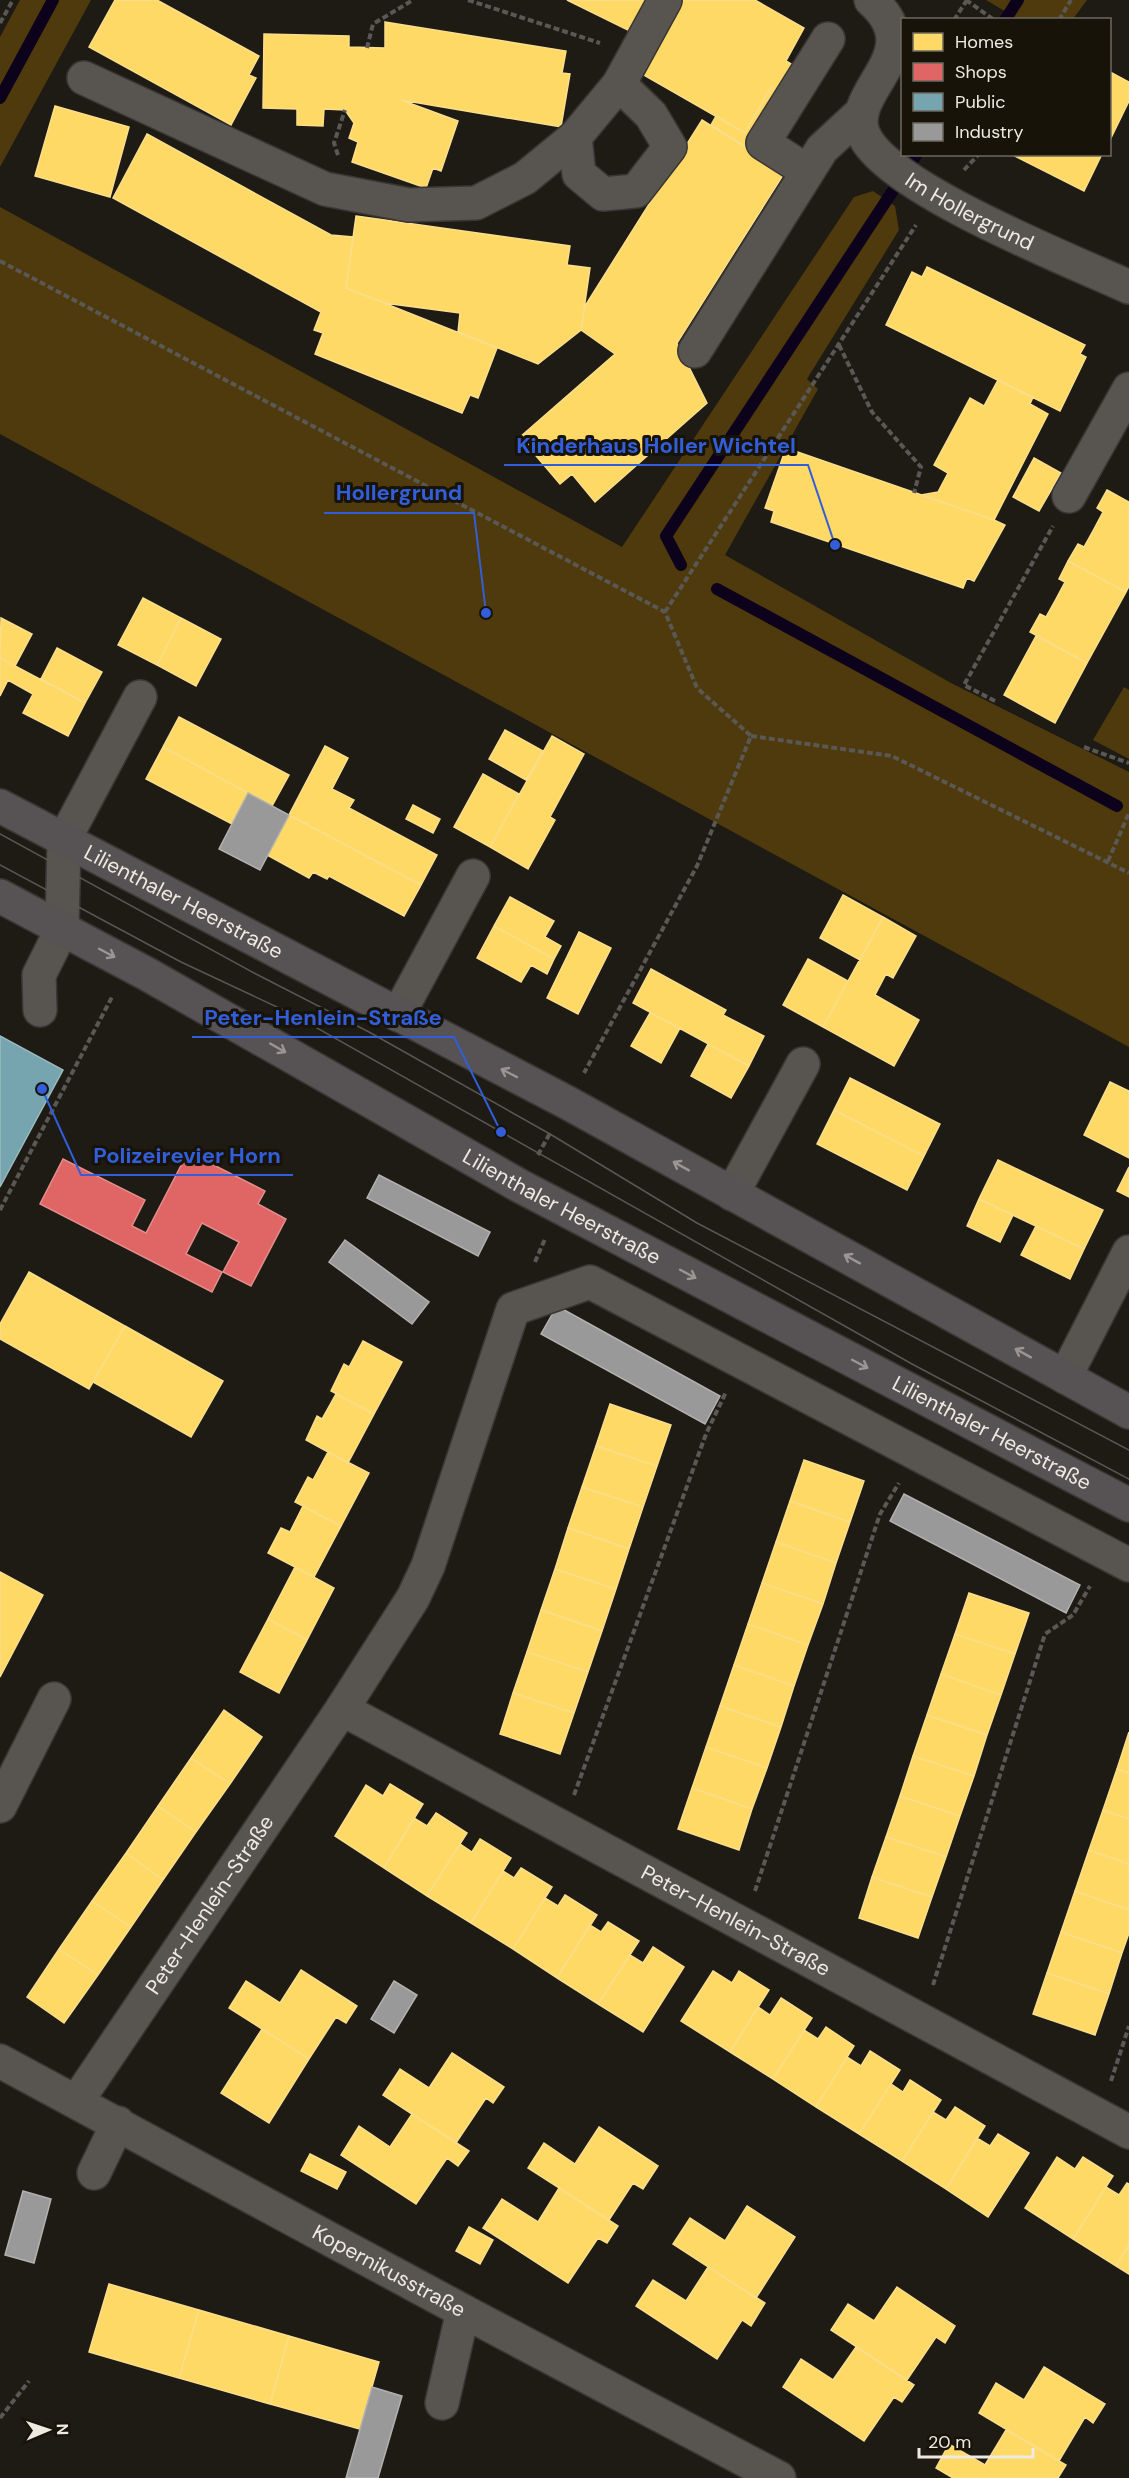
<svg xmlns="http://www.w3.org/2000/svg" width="1129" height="2478" font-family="'DM Sans',sans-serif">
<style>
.green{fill:#4e3a0c}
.homes{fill:#ffd966;stroke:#fade8b;stroke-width:1.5}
.shops{fill:#e06666;stroke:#e48e8b;stroke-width:1.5}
.public{fill:#76a5af;stroke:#9ababe;stroke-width:1.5}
.industry{fill:#999;stroke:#b2b1af;stroke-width:1.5}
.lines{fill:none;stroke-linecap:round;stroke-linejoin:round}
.stream{stroke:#0d021b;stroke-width:12}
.minor-casing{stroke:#3a3633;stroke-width:36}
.major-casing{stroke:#3a3633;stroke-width:36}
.path{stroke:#5a5855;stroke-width:4;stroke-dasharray:6 3;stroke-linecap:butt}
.minor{stroke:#585550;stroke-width:33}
.major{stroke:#575254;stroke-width:33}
.tram{stroke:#5a5652;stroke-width:1.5}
.oneway{stroke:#9b9694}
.labels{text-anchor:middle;stroke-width:6;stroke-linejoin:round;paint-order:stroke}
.street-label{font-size:21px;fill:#eeeae2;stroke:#181308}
.leader{fill:none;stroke:#325ed9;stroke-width:2}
.callout-dot{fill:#325ed9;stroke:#181308;stroke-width:2}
.callout-label{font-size:22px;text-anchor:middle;font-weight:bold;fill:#325ed9;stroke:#181308;stroke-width:6;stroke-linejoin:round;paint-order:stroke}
</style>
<rect width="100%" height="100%" fill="#1e1b15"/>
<path class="green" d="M20,0H91L0,167V37Z
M986,0H1087L1073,19H1018Z
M873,191L895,206L899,230L807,379L818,389L725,555L951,683L1129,772V1047L0,434V207L622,547L854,197Z
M1124,687L1129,690V759L1093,740Z"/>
<path class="homes" d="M115,0H157L259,56L249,75L256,78L231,125L89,47Z
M567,0H653L636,34Z
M675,0H755L804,28L786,61L793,65L777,91L771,87L745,133L635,70Z
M385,22L566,51L562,73L570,74L561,127L401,100L458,121L441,171L433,168L426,188L352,162L358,142L349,138L354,123L345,110L324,109L323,126L297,125V109L263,108L264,34L349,36V47L385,48Z
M1110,72L1129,82V101L1110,140Z
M771,87L777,91L746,147L711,125L716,116L745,133Z
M55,106L129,127L110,197L35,176Z
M702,120L785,172L677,343L707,403L595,502L572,474L560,484L520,437L615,354L581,330L585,306Z
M147,134L331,235L353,237L346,288L497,348L478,398L470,395L462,413L315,354L323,333L314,330L321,312L113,198Z
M1011,154H1102L1084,191Z
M356,216L570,246L567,265L590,268L581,330L538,364L458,332L460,313L384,303L346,288Z
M927,267L1085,345L1080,354L1086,357L1060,411L886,325L912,272L922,277Z
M998,380L1033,397L1030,404L1048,414L994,520L921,495L938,492L948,473L934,465L970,398L984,406Z
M786,448L994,520L1005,525L974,581L967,578L963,588L771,522L774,511L765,508Z
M1034,458L1061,473L1039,511L1013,497Z
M1107,490L1129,502V586L1126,592L1068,561L1078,544L1084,547L1094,529L1103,512L1097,508Z
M1068,561L1126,592L1087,663L1030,632L1040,614L1046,617L1056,599L1065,582L1059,579Z
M143,598L181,618L157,665L118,645Z
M1,618L32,634L15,666L0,658Z
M181,618L221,639L196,686L157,665Z
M1036,636L1087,663L1055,723L1004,695Z
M57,648L102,672L85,703L41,679Z
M0,658L85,703L68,736L23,713L33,694L8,680L0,696Z
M179,717L289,775L272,806L163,747Z
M505,730L543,751L526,780L489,759Z
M552,736L584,754L550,817L555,820L528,869L490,847Z
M325,746L348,758L332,789L354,800L349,808L437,855L421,885L289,815Z
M163,747L248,793L232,824L146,779Z
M483,774L519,794L490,847L454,827Z
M413,805L440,819L433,833L406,819Z
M289,815L421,885L404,916L329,876L327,879L313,872L309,878L267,855Z
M843,895L883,917L860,960L820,938Z
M510,897L554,921L545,937L561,946L554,959L494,926Z
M883,917L916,936L893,978L886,974L875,995L919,1020L894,1066L823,1027Z
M494,926L554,959L547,974L531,965L521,982L477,958Z
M579,932L611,948L578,1014L547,998Z
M808,959L848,981L823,1027L783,1005Z
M651,969L726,1010L723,1015L764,1036L749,1066L633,1003Z
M650,1013L680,1028L661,1063L631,1046Z
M708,1044L749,1066L731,1098L691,1076Z
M850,1078L940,1124L924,1156L834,1110Z
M1110,1082L1129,1091V1158L1084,1135Z
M834,1110L924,1156L907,1190L817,1144Z
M998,1160L1103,1210L1084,1249L979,1199Z
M1129,1167V1197L1117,1191Z
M979,1199L1013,1215L1000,1242L967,1226Z
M1036,1226L1084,1249L1070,1279L1021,1255Z
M29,1272L125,1326L89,1389L0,1339V1324Z
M125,1326L223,1381L191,1437L93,1382Z
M363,1341L402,1362L374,1414L331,1391L344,1364L349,1367Z
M336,1394L374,1414L348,1463L306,1440L317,1416L322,1419Z
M610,1404L671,1425L657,1466L596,1446Z
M596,1446L657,1466L643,1507L582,1487Z
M328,1452L369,1473L341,1526L295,1502L308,1477L313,1480Z
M804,1460L864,1481L850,1522L790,1501Z
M582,1487L643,1507L629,1549L568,1528Z
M790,1501L850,1522L836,1563L776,1542Z
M303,1506L341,1526L314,1577L268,1553L281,1528L290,1532Z
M568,1528L629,1549L616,1589L555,1569Z
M776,1542L836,1563L823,1604L762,1583Z
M295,1567L334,1588L307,1640L268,1619Z
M555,1569L616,1589L602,1631L541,1610Z
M0,1572L43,1595L0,1677Z
M762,1583L823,1604L808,1645L748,1624Z
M969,1593L1029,1613L1015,1654L955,1634Z
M541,1610L602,1631L588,1672L527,1652Z
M268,1619L307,1640L279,1693L240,1672Z
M748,1624L808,1645L794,1686L734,1665Z
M955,1634L1015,1654L1001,1695L941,1674Z
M527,1652L588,1672L574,1713L513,1693Z
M734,1665L794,1686L781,1727L720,1706Z
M941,1674L1001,1695L987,1735L927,1715Z
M513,1693L574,1713L560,1754L500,1734Z
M720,1706L781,1727L767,1768L706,1747Z
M224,1710L262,1737L230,1784L191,1758Z
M927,1715L987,1735L974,1776L913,1756Z
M1129,1732V1773L1117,1769Z
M706,1747L767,1768L752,1809L692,1788Z
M913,1756L974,1776L960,1816L900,1796Z
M191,1758L230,1784L196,1832L158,1806Z
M1117,1769L1129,1773V1819L1103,1810Z
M390,1784L423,1804L384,1868L335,1836L366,1785L383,1796Z
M692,1788L752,1809L739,1850L678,1829Z
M900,1796L960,1816L946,1857L886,1837Z
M158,1806L196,1832L163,1880L126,1853Z
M1103,1810L1129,1819V1864L1089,1850Z
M436,1813L467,1833L427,1896L384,1868L414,1818L427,1826Z
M886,1837L946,1857L932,1897L872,1877Z
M480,1839L511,1858L471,1923L427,1896L460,1844L472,1852Z
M1089,1850L1129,1864V1910L1075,1891Z
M126,1853L163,1880L131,1927L92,1901Z
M521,1868L552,1887L513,1949L471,1923L503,1871L514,1878Z
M872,1877L932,1897L918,1938L859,1918Z
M1075,1891L1129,1910V1933L1122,1953L1061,1932Z
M565,1895L597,1915L557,1978L513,1949L545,1898L558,1906Z
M92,1901L131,1927L98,1975L59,1949Z
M608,1922L639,1941L598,2004L557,1978L590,1925L601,1932Z
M1061,1932L1122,1953L1109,1994L1047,1973Z
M653,1947L684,1967L643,2032L598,2004L630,1955L643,1963Z
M59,1949L98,1975L64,2023L27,1997Z
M301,1970L357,2006L346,2023L336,2017L309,2059L229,2008L246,1981L280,2003Z
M713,1971L732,1983L739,1971L769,1990L730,2052L681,2021Z
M1047,1973L1109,1994L1095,2035L1033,2014Z
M781,1998L812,2018L773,2079L730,2052L758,2007L770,2015Z
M826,2027L854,2046L816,2107L773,2079L804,2030L818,2039Z
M262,2029L309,2059L269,2123L221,2093Z
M870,2051L900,2070L859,2134L816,2107L847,2057L861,2066Z
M452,2053L504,2087L493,2103L486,2098L456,2143L383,2095L400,2069L429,2088Z
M910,2080L941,2100L902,2161L859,2134L891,2084L903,2092Z
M955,2107L985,2126L946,2189L902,2161L933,2112L946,2120Z
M412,2114L469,2151L458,2166L447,2158L416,2204L341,2155L359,2126L390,2147Z
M599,2127L658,2166L643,2189L633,2183L609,2220L528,2168L544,2143L575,2164Z
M998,2134L1029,2153L988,2217L946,2189L977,2138L990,2146Z
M310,2154L346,2172L337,2189L301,2171Z
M1057,2157L1075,2169L1083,2157L1113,2176L1073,2239L1025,2208Z
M1127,2183L1129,2184V2245L1116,2266L1073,2239L1106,2187L1119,2195Z
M559,2188L618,2226L607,2243L598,2238L568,2283L483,2228L502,2199L538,2222Z
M747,2206L795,2237L756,2298L673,2244L690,2218L725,2241Z
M469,2227L493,2240L480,2264L456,2251Z
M1129,2245V2274L1116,2266Z
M708,2267L765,2303L751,2326L742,2320L717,2359L636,2306L653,2280L686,2301Z
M109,2284L199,2310L179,2378L89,2352Z
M897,2287L955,2326L945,2343L936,2337L907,2380L831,2330L848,2304L874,2321Z
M199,2310L289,2336L270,2404L179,2378Z
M289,2336L379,2362L360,2429L270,2404Z
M856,2347L914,2385L902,2402L894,2397L864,2441L783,2387L801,2359L833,2380Z
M1044,2367L1105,2404L1093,2423L1085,2417L1059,2461L979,2413L996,2383L1024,2400Z
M1006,2430L1066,2465L1058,2478H953L936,2468L949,2444L985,2465Z"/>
<path class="shops" d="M188,1152L265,1191L258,1204L286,1219L251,1286L223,1272L239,1242L202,1223L186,1254L222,1272L212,1292L40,1204L63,1159L145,1200L132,1226L146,1233Z"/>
<path class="public" d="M0,1036L63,1070L0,1187Z"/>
<path class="industry" d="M248,793L289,815L260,870L219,849Z
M379,1175L490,1232L478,1256L367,1198Z
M345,1240L429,1302L412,1324L329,1262Z
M557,1306L720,1396L705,1424L541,1334Z
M904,1494L1080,1585L1066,1613L890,1521Z
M394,1981L417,1995L394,2033L371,2019Z
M23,2191L51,2199L34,2263L5,2255Z
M372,2387L402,2396L378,2478H346Z"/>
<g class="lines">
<path class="stream" d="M1005,20L1018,0
M0,98L53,0
M681,565L666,536L917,154
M717,589L1117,806"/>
<g class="minor-casing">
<g id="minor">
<path id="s1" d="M871,0C932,54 844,91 864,135C887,188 1072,261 1129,287"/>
<path d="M84,78L325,189L409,205L476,203L525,178L575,137L619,84L665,0"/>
<path d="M575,137L579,174L603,194L636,191L670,147L651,115L619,84"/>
<path d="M807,171L763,143L828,39"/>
<path d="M695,351L822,149L862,112"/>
<path d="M1069,496L1129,389"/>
<path d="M40,1010L39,975L62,929L64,840L140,697"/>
<path d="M398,1015L473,876"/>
<path d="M732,1194L803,1064"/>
<path d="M1065,1377L1129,1252"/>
<path id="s2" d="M342,1709L1129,2132"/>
<path d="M0,1806L54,1699"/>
<path id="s3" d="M0,2061L463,2311L779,2478"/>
<path id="s4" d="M77,2101L342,1709L413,1598L428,1566L513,1309L590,1282L1129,1565"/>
<path d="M94,2173L118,2123"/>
<path d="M442,2403L463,2311"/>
</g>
</g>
<g class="major-casing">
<g id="major">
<path id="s5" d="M0,806L568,1103L1129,1412"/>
<path id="s6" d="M0,896L147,974L520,1186L1129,1505"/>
</g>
</g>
<path class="path" d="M468,0L600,43
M966,0L994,20
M954,20L967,0
M1059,20L1071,0
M0,23L13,0
M367,48L373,24L413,0
M338,155L334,143L345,110
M964,170L979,154
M0,261L665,612L697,688L751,736L697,866L584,1073
M839,345L872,412L921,467L914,493
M665,612L916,225
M995,701L964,685L1053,526
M751,736L892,756L1129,873
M1084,747L1129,763
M1108,861L1129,813
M538,1155L550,1133
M0,1210L112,997
M535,1262L545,1239
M574,1795L706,1434L726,1392
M755,1891L880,1514L899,1483
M933,1985L1045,1634L1073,1615L1090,1586
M1111,2081L1129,2026
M0,2418L29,2381"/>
<use href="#minor" class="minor"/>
<use href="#major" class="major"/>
<path class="tram" d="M0,834L256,974L369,1032L550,1134L697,1223L1129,1450
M0,865L181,962L294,1015L912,1364L1129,1479"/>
</g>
<defs><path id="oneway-shaft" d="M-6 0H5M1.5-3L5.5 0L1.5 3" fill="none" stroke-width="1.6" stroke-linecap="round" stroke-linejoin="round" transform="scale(1.5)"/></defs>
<g class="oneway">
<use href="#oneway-shaft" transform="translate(107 953) rotate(28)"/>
<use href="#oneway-shaft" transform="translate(278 1048) rotate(30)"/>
<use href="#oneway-shaft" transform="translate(509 1073) rotate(-153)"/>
<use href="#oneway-shaft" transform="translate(681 1166) rotate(-151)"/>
<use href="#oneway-shaft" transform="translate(852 1259) rotate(-151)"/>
<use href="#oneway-shaft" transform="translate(688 1274) rotate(28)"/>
<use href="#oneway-shaft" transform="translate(1023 1353) rotate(-151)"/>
<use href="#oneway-shaft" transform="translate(860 1364) rotate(28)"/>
</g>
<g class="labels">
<g class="street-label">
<text dy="7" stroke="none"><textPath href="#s1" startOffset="282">Im Hollergrund</textPath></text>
<text dy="7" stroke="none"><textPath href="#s5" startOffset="207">Lilienthaler Heerstraße</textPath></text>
<text dy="7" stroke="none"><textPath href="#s6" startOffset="642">Lilienthaler Heerstraße</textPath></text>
<text dy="7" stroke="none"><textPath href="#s6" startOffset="1128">Lilienthaler Heerstraße</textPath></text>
<text dy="7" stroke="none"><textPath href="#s4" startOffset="237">Peter-Henlein-Straße</textPath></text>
<text dy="7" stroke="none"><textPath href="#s2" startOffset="447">Peter-Henlein-Straße</textPath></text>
<text dy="7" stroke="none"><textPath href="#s3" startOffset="442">Kopernikusstraße</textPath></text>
</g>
</g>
<path class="leader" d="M835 545L808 465H504M486 613L474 513H324M501 1132L454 1037H192M42 1089L81 1175H293"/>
<g class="callout-dot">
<circle cx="835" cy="545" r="6"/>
<circle cx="486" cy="613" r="6"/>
<circle cx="501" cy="1132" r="6"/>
<circle cx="42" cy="1089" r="6"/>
</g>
<g class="callout-label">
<text x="656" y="453">Kinderhaus Holler Wichtel</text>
<text x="399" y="500">Hollergrund</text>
<text x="323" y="1025">Peter-Henlein-Straße</text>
<text x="187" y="1163">Polizeirevier Horn</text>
</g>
<rect x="901" y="18" width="210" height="138" fill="#181308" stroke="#6e695f" stroke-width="1.5"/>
<rect x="913" y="33" width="30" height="18" fill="#ffd966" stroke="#6e695f" stroke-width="1.5"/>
<text x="955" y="48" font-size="18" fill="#eeeae2">Homes</text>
<rect x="913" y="63" width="30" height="18" fill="#e06666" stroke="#6e695f" stroke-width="1.5"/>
<text x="955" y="78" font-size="18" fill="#eeeae2">Shops</text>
<rect x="913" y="93" width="30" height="18" fill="#76a5af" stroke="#6e695f" stroke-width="1.5"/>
<text x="955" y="108" font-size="18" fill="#eeeae2">Public</text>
<rect x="913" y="123" width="30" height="18" fill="#999999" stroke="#6e695f" stroke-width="1.5"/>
<text x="955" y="138" font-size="18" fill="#eeeae2">Industry</text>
<g transform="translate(48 2430) rotate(88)" stroke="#181308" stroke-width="4.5" paint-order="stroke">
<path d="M0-4.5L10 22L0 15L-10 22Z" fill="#eeeae2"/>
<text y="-9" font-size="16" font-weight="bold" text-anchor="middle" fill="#eeeae2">N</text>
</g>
<path d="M919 2448v9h114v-9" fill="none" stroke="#eeeae2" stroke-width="3"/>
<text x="928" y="2448" font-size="18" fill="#eeeae2" stroke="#181308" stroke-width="4.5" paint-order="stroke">20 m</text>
</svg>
